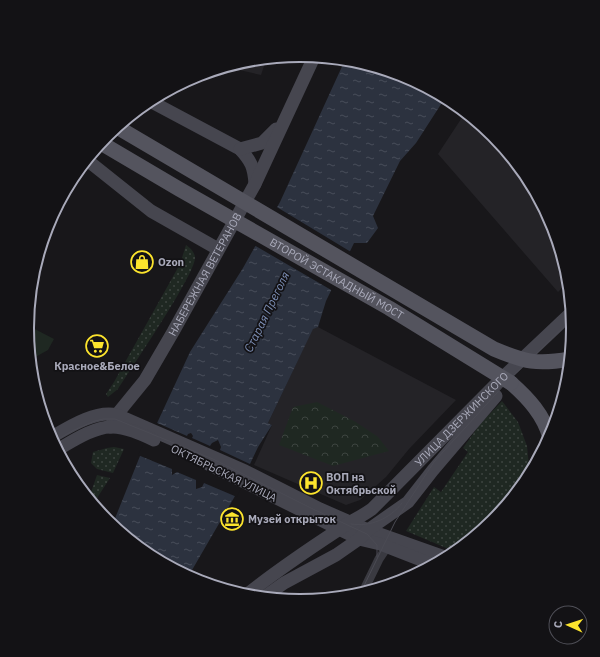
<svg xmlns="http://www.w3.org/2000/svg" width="600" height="657" font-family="'IBM Plex Sans',sans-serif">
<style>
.built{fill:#242327}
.grass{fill:url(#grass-dots)}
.forest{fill:url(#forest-crowns)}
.garden{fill:#1f2822}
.water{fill:url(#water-ripples)}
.pier{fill:#18171a}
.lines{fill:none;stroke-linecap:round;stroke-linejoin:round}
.street{stroke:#3a3a41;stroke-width:9}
.secondary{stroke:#46464f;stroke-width:13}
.primary{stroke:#54545e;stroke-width:15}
.tram{stroke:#4b4b54;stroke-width:1}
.primary-bridge{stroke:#54545e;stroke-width:15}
.labels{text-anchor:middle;stroke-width:3.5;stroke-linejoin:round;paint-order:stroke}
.poi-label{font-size:11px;font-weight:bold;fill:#a9aaba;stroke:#131215;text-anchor:start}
.street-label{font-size:11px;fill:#a9aaba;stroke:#131215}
.water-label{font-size:12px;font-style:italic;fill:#7e90b7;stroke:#131215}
.rim{fill:none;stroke:#a9aaba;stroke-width:2}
</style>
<defs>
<pattern id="grass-dots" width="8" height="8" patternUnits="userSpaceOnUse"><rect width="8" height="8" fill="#1f2822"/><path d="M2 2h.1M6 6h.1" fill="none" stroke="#3d4440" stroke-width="1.8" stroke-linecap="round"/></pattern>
<pattern id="forest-crowns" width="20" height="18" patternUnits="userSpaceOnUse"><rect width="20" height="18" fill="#1f2822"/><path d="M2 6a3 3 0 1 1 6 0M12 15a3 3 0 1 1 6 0" fill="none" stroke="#3d4440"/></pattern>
<pattern id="water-ripples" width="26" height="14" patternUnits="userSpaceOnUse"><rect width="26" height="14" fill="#2c323f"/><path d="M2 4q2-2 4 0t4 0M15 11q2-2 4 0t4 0" fill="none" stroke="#484d59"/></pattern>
</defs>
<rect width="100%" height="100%" fill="#18171a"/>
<path class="built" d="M264,59L266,60L261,75L226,67L247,61Z
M465,113L493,136L527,177L552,224L568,275V282L558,292L438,154Z
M318,327L456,400L409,449L386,477L360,500L346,505L254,465L272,425L268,423L313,328Z"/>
<path class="grass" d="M186,245C190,248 194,251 195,257C197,272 130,370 118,389L108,397L106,394L114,382L180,264Z
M502,401L518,422L527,446L530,475L527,480L493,522L457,551L451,550L406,531L434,487L441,492L468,452L463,448L480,424Z
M107,448L114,447L124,449L113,473L97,469L91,463L93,452Z
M97,475L110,478L97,498L90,495Z"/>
<path class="forest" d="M317,402L356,422L378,437L389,451L333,466L279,445L293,407Z"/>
<path class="garden" d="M29,326L54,339L48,350L30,360L27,329Z"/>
<path class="water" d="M345,60L353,61L405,76L445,98L416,143L400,161L373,216L378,228L367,243H354L326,301L318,327L313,329L268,423L272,425L258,447L235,496L188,577L148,555L112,526L140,456L152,434L190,352L243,268L280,202Z"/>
<path class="pier" d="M275,206L351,252L333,291L254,245Z
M155,422L187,436L188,434L191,433L193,436L192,438L210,446L212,443L218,440L221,447L220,450L252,465L237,497L204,483L202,487L196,489V480L177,472L172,475V469L138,455Z"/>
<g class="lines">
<path class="street" d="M362,594L379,559L387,547"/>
<g class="secondary">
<path d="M150,101L240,149C251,161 254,167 255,184"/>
<path d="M240,149L262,143L276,129"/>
<path d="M87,160L151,211L218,249"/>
<path id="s1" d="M111,427L114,418L145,380L173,332L255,184L314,57"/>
<path d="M50,438C69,427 95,410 117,415L245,471L320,509L368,530L447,558"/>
<path d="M57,450C71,442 95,426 112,427C126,427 141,434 154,440"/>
<path d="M208,464L359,539L380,544L434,565"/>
<path id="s2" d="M245,596C275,572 306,551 338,530C349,522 361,517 372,509L500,380L571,313"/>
<path d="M263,598L284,583L336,555L359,539L368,530L408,502L433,470L496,396"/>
</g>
<path class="primary" d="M511,383C528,398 544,415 550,438"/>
<path class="tram" d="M53,442L74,430L95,421L103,419H115L213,459L315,510L367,534L377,545V557
M351,524C370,527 390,519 402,503
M360,594L395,522L434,462L506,383L572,319"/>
<g class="primary-bridge">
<path d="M117,127L494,349C525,362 537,365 570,359"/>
<path id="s3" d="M101,143L179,189L389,308L511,383"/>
</g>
</g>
<defs>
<g id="shop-ring" transform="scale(1.15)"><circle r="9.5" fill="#131215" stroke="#fce42d" stroke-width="1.5"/><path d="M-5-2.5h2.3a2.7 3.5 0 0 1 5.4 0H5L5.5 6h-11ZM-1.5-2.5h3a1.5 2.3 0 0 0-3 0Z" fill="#fce42d"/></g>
<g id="supermarket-ring" transform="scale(1.15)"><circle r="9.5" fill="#131215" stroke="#fce42d" stroke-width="1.5"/><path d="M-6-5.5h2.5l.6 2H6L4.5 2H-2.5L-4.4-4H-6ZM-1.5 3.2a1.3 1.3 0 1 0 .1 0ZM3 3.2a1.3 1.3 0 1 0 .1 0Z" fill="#fce42d"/></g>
<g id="hospital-ring" transform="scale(1.15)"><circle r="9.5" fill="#131215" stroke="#fce42d" stroke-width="1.5"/><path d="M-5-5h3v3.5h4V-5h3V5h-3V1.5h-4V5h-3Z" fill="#fce42d"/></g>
<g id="museum-ring" transform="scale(1.15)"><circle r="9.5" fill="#131215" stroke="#fce42d" stroke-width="1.5"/><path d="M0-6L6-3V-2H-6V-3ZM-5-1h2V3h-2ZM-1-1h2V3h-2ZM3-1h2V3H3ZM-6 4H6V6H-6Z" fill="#fce42d"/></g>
</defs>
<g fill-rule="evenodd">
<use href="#shop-ring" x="142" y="262"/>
<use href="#supermarket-ring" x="97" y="346"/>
<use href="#hospital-ring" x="311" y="483"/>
<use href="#museum-ring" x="232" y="519"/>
</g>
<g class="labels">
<g class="poi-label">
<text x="158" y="266">Ozon</text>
<text x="97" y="370" text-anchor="middle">Красное&amp;Белое</text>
<text x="326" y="481">ВОП на<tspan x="326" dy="13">Октябрьской</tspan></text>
<text x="248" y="523">Музей открыток</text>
</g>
<g class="street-label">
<text dy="4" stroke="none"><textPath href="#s1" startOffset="180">НАБЕРЕЖНАЯ ВЕТЕРАНОВ</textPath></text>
<text dy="4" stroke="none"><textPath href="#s3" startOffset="272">ВТОРОЙ ЭСТАКАДНЫЙ МОСТ</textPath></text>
<text dy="4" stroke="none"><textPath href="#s2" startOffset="281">УЛИЦА ДЗЕРЖИНСКОГО</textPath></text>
<text transform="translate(224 473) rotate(26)" y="4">ОКТЯБРЬСКАЯ УЛИЦА</text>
</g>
<g class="water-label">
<text transform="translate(267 312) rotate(-64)" y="4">Старая Преголя</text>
</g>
</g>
<path d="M0 0H600V657H0ZM34 328a266 266 0 1 1 532 0a266 266 0 1 1-532 0Z" fill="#131215" fill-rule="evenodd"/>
<path class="rim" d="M34 328a266 266 0 1 1 532 0a266 266 0 1 1-532 0Z"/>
<g transform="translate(568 625) rotate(273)"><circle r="19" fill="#131215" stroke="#4f4f57"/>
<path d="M0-3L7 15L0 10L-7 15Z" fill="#fce42d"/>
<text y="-6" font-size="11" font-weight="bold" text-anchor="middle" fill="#a9aaba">С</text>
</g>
</svg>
